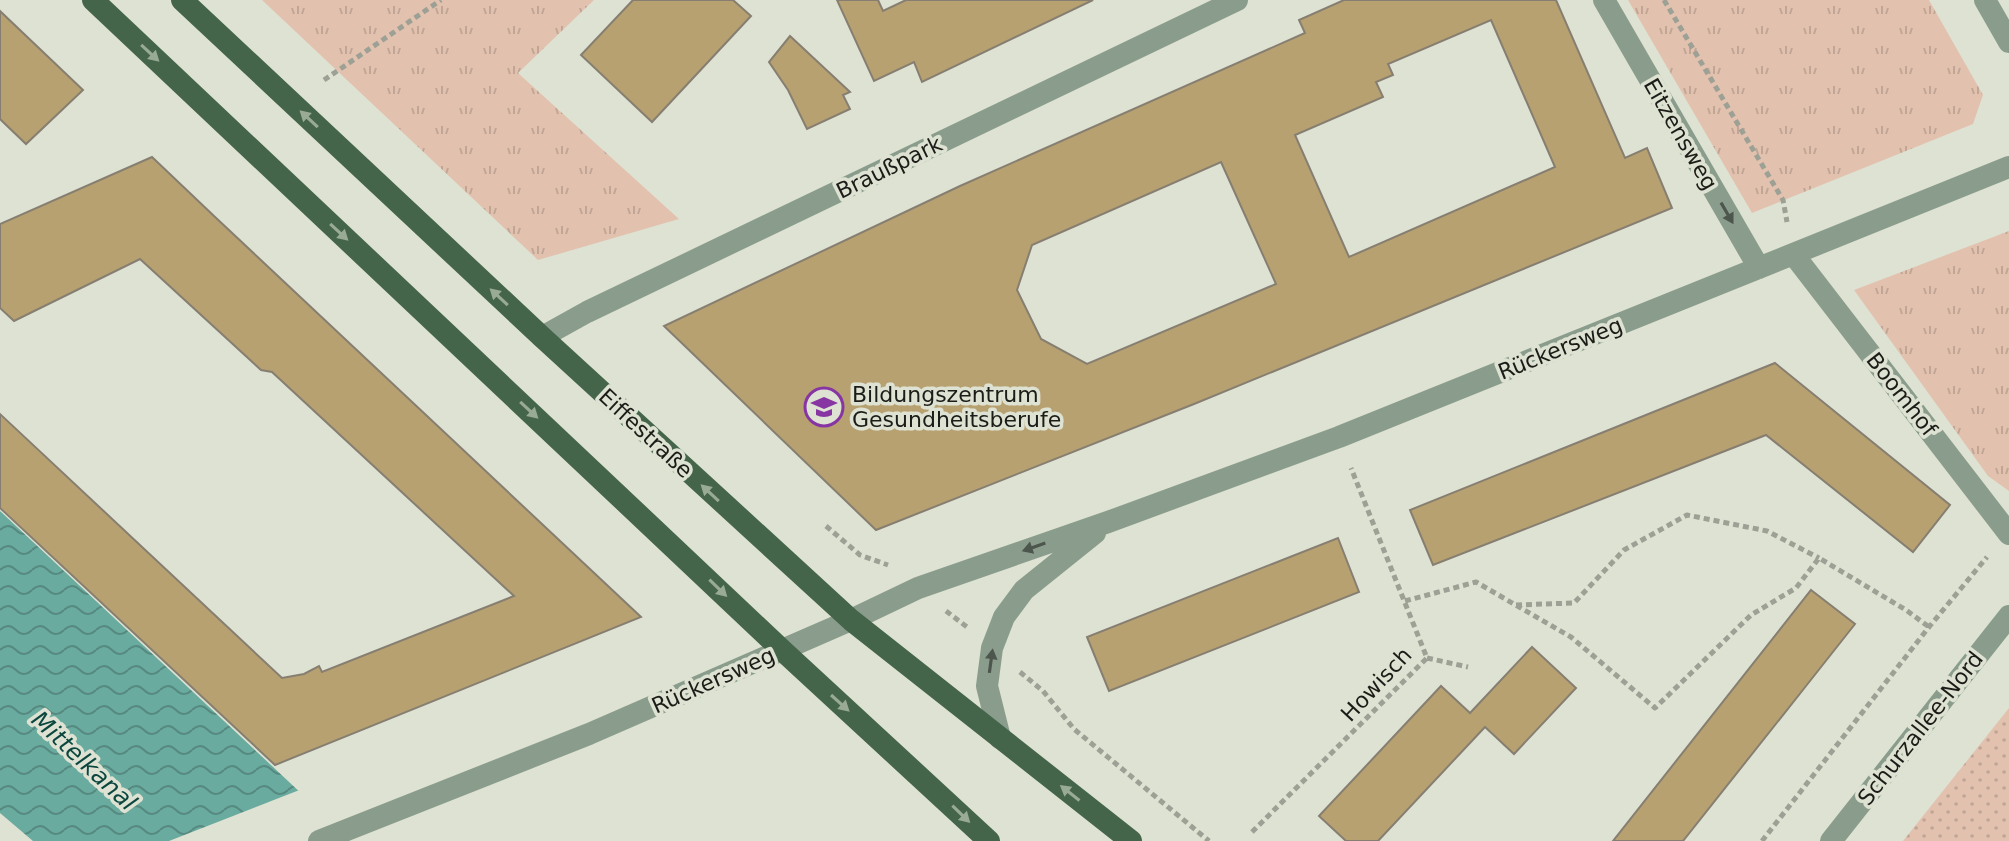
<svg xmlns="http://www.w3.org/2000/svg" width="2009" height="841" font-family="'DejaVu Sans',sans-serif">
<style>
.grass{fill:url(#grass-tufts)}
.garden{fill:url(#garden-dots)}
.water{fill:url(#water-waves)}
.pier{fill:#dee2d2}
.building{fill:#b8a171;stroke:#867f71;stroke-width:2;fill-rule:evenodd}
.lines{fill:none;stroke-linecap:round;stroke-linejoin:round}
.path{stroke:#9da094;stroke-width:5;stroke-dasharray:6 4;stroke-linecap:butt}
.minor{stroke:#8a9d8d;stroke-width:22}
.primary{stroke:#44654a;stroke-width:22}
.oneway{fill:#99aa95}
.oneway2{fill:#4d564c}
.labels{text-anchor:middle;stroke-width:7;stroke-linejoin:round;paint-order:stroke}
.street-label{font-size:22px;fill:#1b1c17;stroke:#dee2d2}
.poi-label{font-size:22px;fill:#1b1c17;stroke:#dee2d2;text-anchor:start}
.water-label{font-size:24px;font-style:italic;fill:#0b473f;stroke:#dee2d2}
</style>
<defs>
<pattern id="grass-tufts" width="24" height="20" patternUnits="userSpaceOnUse" patternTransform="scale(2)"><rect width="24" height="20" fill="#e2c2af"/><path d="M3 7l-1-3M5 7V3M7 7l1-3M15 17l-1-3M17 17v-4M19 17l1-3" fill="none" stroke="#c1a696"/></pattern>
<pattern id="garden-dots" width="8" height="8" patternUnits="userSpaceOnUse" patternTransform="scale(2)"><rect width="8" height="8" fill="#e2c2af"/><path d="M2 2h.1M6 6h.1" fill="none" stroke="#c1a696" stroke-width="1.8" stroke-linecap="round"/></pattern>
<pattern id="water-waves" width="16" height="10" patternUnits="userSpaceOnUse" patternTransform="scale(2)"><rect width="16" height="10" fill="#69ab9f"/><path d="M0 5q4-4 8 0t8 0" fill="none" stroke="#568a81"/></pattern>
</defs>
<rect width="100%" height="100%" fill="#dee2d2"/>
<path class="grass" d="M262,0H594L518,73L679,219L538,260Z
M1628,0H1929L1983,95L1973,124L1752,213Z
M2009,231V491L1988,476L1854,290Z"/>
<path class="garden" d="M2009,708V841H1903Z"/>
<path class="water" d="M0,511L320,811L355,841H33L0,813Z"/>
<path class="pier" d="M302,789L359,841H169Z"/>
<path class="building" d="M633,0H733L751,16L652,122L581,55Z
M837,0H878L883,11L906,0H1093L922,82L914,62L874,81Z
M1344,0H1556L1625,158L1647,148L1672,208L1194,404L876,530L664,326L960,186L1305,33L1299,20ZM1491,20L1555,167L1349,257L1295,135L1383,97L1376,82L1393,75L1388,64ZM1221,162L1276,284L1087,364L1041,339L1017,290L1032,245Z
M0,11L83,90L26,144L0,119Z
M790,36L850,92L843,95L850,109L807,129L788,90L769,62Z
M152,157L214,216L641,617L275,765L0,508V414L282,678L304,674L319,666L322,672L514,596L272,372L261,370L140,259L14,321L0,308V224Z
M1775,363L1950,505L1913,552L1766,435L1433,565L1410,510Z
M1338,538L1359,592L1109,691L1087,637Z
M1811,590L1855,624L1806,686L1683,841H1613Z
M1532,647L1576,688L1514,754L1485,727L1378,841H1346L1319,816L1441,686L1470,713Z"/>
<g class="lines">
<path class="path" d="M1664,0L1783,200L1787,222
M324,80L441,0
M826,526L860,555L888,565
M1405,601L1476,582L1571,637L1655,708L1751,615L1796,588L1819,558L1906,610L1929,627
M1516,605L1574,603L1624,550L1687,515L1767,531L1819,558
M946,611L967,627
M1427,658L1468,667
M1020,672L1043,691L1074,729L1209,841
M1252,832L1427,658L1351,468
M1762,841L1929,627L1987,557"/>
<path class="minor" d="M1604,0L1759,268
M1985,0L2009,42
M1794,255L2009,534
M542,337L587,312L1237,0
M1000,738L987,686L992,648L1004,617L1024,590L1095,533
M319,841L589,734L851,620L918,588L1108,522L1339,437L2009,167
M1831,841L2009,616"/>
<path class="primary" d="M93,0L782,650L989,841
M182,0L542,337L851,620L1131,841"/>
</g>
<defs><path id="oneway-solid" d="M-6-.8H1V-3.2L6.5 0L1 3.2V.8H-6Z" transform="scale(2)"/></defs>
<g class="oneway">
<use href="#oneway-solid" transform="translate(150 53) rotate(43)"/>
<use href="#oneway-solid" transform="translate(309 119) rotate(-137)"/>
<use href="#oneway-solid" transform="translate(339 232) rotate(43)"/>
<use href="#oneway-solid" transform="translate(499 297) rotate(-137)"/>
<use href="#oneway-solid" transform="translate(529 410) rotate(43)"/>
<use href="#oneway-solid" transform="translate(710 493) rotate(-137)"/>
<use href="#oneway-solid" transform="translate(718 588) rotate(44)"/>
<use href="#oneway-solid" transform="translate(840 703) rotate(42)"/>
<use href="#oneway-solid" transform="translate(1070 793) rotate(-142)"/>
<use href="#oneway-solid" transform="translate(961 814) rotate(44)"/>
</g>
<g class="oneway2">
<use href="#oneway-solid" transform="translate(1727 213) rotate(60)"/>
<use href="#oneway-solid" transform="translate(1034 547) rotate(161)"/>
<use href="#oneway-solid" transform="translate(991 661) rotate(-82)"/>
</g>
<defs>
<g id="school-ring" transform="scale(2)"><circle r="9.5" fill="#dee2d2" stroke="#8835a4" stroke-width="1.5"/><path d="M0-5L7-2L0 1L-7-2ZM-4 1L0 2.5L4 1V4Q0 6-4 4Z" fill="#8835a4"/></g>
</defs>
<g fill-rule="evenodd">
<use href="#school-ring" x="824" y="407"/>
</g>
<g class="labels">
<g class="street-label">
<text transform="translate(1681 134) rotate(60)" y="8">Eitzensweg</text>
<text transform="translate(889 167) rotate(-26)" y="8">Braußpark</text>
<text transform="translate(1560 348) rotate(-22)" y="8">Rückersweg</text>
<text transform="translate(1902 394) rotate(52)" y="8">Boomhof</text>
<text transform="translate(646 433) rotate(43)" y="8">Eiffestraße</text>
<text transform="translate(713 680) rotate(-24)" y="8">Rückersweg</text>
<text transform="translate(1376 684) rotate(-47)" y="8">Howisch</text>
<text transform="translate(1920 728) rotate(-52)" y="8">Schurzallee-Nord</text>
</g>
<g class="poi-label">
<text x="852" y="402">Bildungszentrum<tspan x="852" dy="25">Gesundheitsberufe</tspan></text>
</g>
<g class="water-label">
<text transform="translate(84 761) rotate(43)" y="8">Mittelkanal</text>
</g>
</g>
</svg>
